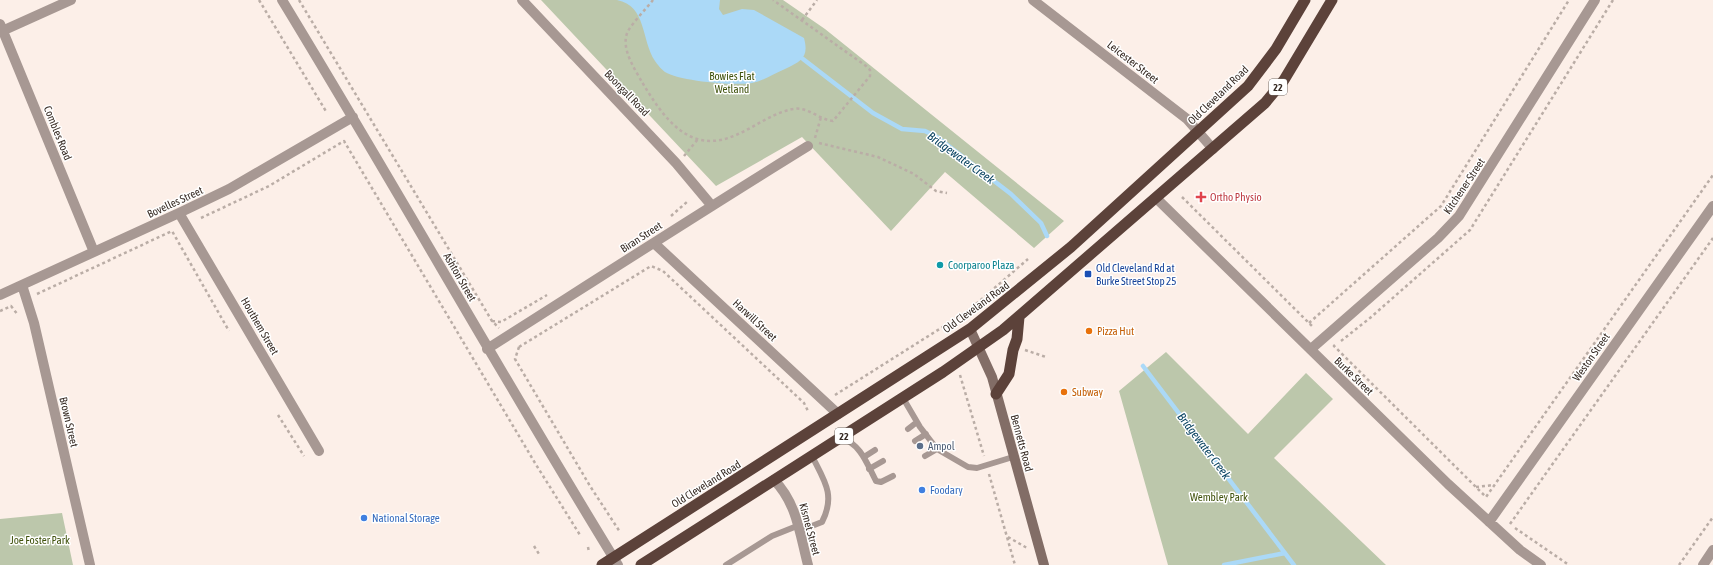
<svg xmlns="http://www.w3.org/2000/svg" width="1713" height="565" font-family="'Asap Condensed',sans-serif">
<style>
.green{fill:#bcc7ab}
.water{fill:#abd9f7}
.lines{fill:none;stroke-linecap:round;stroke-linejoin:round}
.stream{stroke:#abd9f7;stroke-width:4.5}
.path{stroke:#baada6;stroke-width:2.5;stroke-dasharray:3 3;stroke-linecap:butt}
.service{stroke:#a79893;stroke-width:6}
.minor{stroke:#a79893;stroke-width:10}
.tertiary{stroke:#a79893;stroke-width:10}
.secondary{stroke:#826d66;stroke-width:10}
.trunk{stroke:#5c423a;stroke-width:11}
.health-dot{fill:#e0444e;stroke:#fff;stroke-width:1.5}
.culture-dot{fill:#0f9aa8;stroke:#fff;stroke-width:1.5}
.transit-dot{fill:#1a4fb4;stroke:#fff;stroke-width:1.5}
.food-dot{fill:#e8710a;stroke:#fff;stroke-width:1.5}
.service-dot{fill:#5c6f8a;stroke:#fff;stroke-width:1.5}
.shop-dot{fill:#3f7fe0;stroke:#fff;stroke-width:1.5}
.labels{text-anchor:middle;stroke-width:3;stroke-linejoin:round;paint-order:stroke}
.shield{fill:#fff;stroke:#726a65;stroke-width:1}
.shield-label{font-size:10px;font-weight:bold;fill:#362a23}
.street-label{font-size:11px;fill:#362a23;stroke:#fff}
.park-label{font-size:11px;fill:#3f510b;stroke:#fff}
.health-label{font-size:11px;fill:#be3a42;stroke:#fff;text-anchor:start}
.culture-label{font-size:11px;fill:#0d838f;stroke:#fff;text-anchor:start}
.transit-label{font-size:11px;fill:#164399;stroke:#fff;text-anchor:start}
.food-label{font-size:11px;fill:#c56008;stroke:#fff;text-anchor:start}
.service-label{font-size:11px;fill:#4e5e75;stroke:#fff;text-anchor:start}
.shop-label{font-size:11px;fill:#366cbe;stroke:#fff;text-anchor:start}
.water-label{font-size:12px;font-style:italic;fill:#094361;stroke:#fff}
</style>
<rect width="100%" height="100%" fill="#fcefe8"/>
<path class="green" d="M541,0H783L825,29L1064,221L1034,248L945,172L891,231L802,137L716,186Z
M1166,352L1248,434L1306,373L1333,399L1274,458L1386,565H1168L1119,391Z
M62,513L73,565H0V519Z"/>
<path class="water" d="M617,0H720L719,9L723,15L742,9L754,10L804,38C809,57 802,61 785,69C775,73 763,81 752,83C735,86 679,81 665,72C662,70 657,64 655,61C641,40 647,6 617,0Z"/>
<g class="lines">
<path class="stream" d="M803,59L873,113L902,129L925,131L937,137L1011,194L1041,223L1047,236
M1143,366L1294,565
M1224,565L1285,553"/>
<path class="path" d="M259,0L327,113
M299,0L492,321L499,328
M653,0C646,9 634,21 628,31C620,47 634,68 642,82C663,117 689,156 736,135C755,127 772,113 793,109C807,106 820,120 833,121L870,76V70L866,66L773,0
M802,20L817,0
M815,138L821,117
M819,143L878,157L914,174L936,191L947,193
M684,156L698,139
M1182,197L1313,327
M671,216L688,201
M201,218L269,186L344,141L535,463L580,535
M37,294L172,231L229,331
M0,311L11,306L18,315
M492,321L501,322L547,295
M1309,323L1441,206L1569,0
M1341,341L1370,318L1470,230L1613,0
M1335,345L1334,346L1486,497L1713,175
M519,347L651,266L663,271L804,403L808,411
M519,347L515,359L590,486L620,532
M1025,350L1046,357
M960,375L984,456
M835,395L968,311L1028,259
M278,415L304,456
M989,474L1015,565
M1476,487L1494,485
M1510,524L1713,238
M1515,528L1569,565
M1008,537L1027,548
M534,546L539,554
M588,547L589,552
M1679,565L1713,517"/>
<path class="service" d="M903,398L920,427L937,449L968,467L977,468L1013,457
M908,429L917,422
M841,438C861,444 867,464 876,481L881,482L893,476
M915,441L926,434
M925,456L937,449
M864,457L875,450
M869,469L883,461
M799,531L822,522C836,495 824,480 812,456
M726,565L772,536L797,526"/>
<path class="minor" d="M282,0C396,187 503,378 618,565
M522,0L676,163L712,206
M0,24L94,252
M0,32L71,0
M1156,198L1448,484L1520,550L1541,565
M179,213L319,451
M655,244L838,414
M22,285L34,323L90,565
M0,295L179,213L229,189L353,117
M487,349C594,281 701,212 808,146
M1311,349L1438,238L1459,216L1595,0
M774,480C797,503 800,535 808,565
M1489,522L1713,206
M1703,565L1713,550"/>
<path class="tertiary" d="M1033,0L1187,119L1213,149"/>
<path class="secondary" d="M970,329L992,377L1044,565"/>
<path class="trunk" d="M996,394L1009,374L1013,350L1017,339L1019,317
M602,565L970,329L1071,247L1248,86L1276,49L1305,0
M641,565L943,372L1003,330L1265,103L1284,80L1332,0"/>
</g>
<path class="health-dot" d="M1199 191h4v4h4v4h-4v4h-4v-4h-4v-4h4z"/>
<circle class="culture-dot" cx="940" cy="265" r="4"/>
<rect class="transit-dot" x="1084" y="270" width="8" height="8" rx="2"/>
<g class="food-dot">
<circle cx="1089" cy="331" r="4"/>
<circle cx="1064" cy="392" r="4"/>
</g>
<circle class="service-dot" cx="920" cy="446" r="4"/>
<g class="shop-dot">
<circle cx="922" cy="490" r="4"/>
<circle cx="364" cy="518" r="4"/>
</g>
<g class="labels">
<g class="shield">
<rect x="1269" y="79" width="18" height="16" rx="3"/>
<rect x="835" y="428" width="18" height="16" rx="3"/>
</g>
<g class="shield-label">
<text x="1278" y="91">22</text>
<text x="844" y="440">22</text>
</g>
<g class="street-label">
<text transform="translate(1133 62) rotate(38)" y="4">Leicester Street</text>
<text transform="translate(627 93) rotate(46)" y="4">Boongall Road</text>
<text transform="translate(1218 95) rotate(-44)" y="4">Old Cleveland Road</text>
<text transform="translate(58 133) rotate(68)" y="4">Combles Road</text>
<text transform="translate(1464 186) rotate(-56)" y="4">Kitchener Street</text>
<text transform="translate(175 202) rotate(-25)" y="4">Bovelles Street</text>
<text transform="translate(641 237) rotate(-33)" y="4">Biran Street</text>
<text transform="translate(460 277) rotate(60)" y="4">Ashton Street</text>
<text transform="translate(976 307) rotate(-36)" y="4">Old Cleveland Road</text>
<text transform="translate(755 320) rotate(43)" y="4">Harwill Street</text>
<text transform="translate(260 326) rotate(60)" y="4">Houthem Street</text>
<text transform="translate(1591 357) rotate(-55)" y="4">Weston Street</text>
<text transform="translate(1354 376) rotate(44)" y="4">Burke Street</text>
<text transform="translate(69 422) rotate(77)" y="4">Brown Street</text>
<text transform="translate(1022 443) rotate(75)" y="4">Bennetts Road</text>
<text transform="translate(706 484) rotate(-32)" y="4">Old Cleveland Road</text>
<text transform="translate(810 529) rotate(75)" y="4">Kismet Street</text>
</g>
<g class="park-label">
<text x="732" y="80">Bowies Flat<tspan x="732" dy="13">Wetland</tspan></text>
<text x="1219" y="501">Wembley Park</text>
<text x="40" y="544">Joe Foster Park</text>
</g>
<g class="health-label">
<text x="1210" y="201">Ortho Physio</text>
</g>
<g class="culture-label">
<text x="948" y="269">Coorparoo Plaza</text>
</g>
<g class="transit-label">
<text x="1096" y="272">Old Cleveland Rd at<tspan x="1096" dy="13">Burke Street Stop 25</tspan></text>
</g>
<g class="food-label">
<text x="1097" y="335">Pizza Hut</text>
<text x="1072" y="396">Subway</text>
</g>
<g class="service-label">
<text x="928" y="450">Ampol</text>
</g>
<g class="shop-label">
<text x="930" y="494">Foodary</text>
<text x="372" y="522">National Storage</text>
</g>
<g class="water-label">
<text transform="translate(961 158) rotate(36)" y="4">Bridgewater Creek</text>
<text transform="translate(1204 446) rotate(53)" y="4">Bridgewater Creek</text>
</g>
</g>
</svg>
